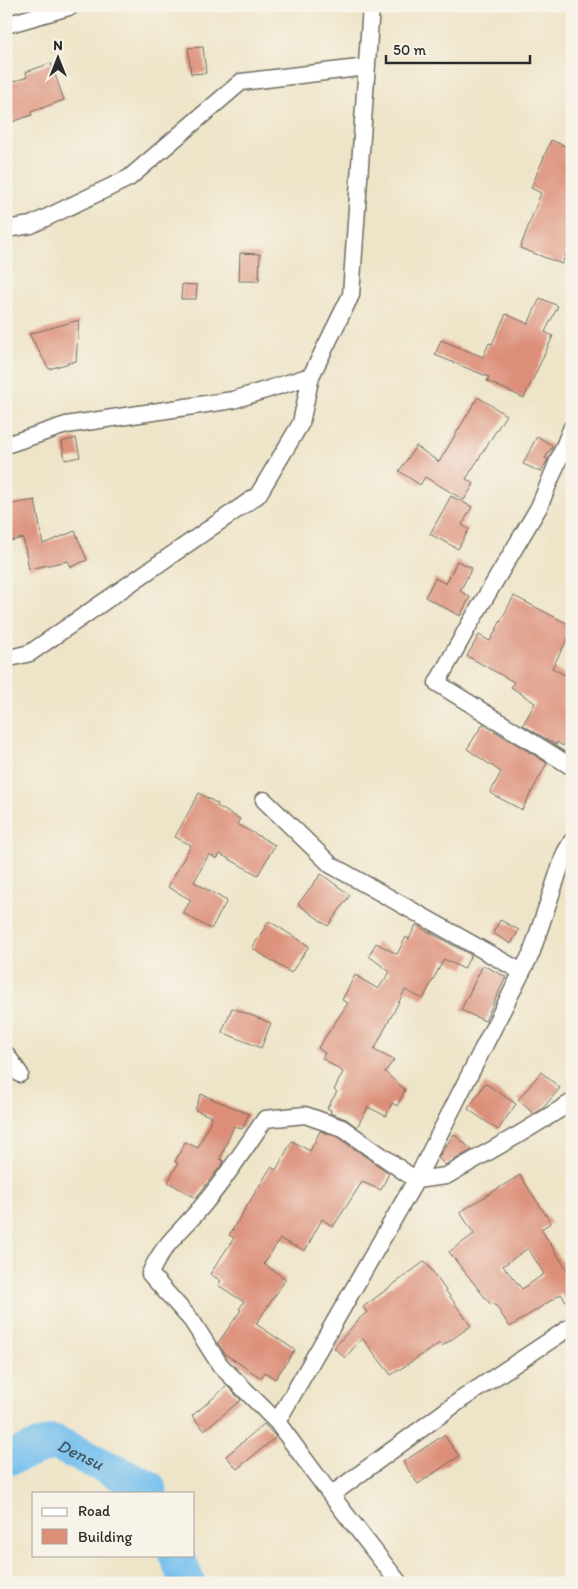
<svg xmlns="http://www.w3.org/2000/svg" width="578" height="1589" font-family="Itim,sans-serif">
<style>
.lines{fill:none;stroke-linecap:round;stroke-linejoin:round}
.river{stroke:#74bfed;stroke-width:35}
.building{fill:#dc8e78;fill-rule:evenodd}
.minor-casing{stroke:#6f6c62;stroke-width:19}
.minor{stroke:#fff;stroke-width:16}
.labels{text-anchor:middle;stroke-width:4;stroke-linejoin:round;paint-order:stroke}
.water-label{font-size:18px;font-style:italic;fill:#415765;stroke:#f7f3e8}
</style>
<rect width="100%" height="100%" fill="#f7f3e8"/>
<filter id="ink" filterUnits="userSpaceOnUse"><feTurbulence type="fractalNoise" baseFrequency=".02" numOctaves="2"/><feDisplacementMap in="SourceGraphic" scale="10" xChannelSelector="R" yChannelSelector="G"/><feConvolveMatrix kernelMatrix="1 2 1 2 8 2 1 2 1" color-interpolation-filters="sRGB"/></filter>
<filter id="wash" filterUnits="userSpaceOnUse"><feTurbulence type="fractalNoise" baseFrequency=".0096" numOctaves="4" result="noise"/><feDisplacementMap in="SourceGraphic" scale="20" xChannelSelector="R" yChannelSelector="G"/><feGaussianBlur stdDeviation="1.12" result="paint"/><feColorMatrix in="noise" values="0 0 0 0 0 0 0 0 0 0 0 0 0 0 0 0 0 1.4 0 .05"/><feComposite in="paint" operator="in"/></filter>
<g filter="url(#wash)">
<rect width="100%" height="100%" fill="#eee4c8"/>
<g class="lines">
<g class="river">
<path id="s1" d="M6,1459L54,1442L148,1487L150,1493"/>
<path d="M176,1555L188,1583"/>
</g>
</g>
<g id="blocks">
<path class="building" d="M203,47L206,73L191,74L188,48Z
M51,63L64,100L31,112L32,115L6,124V84L27,77L26,72Z
M551,140L572,149V256L566,254L562,264L520,248L541,193L531,188Z
M240,253L260,254L259,281H239Z
M182,284L197,285L196,299H181Z
M540,298L558,306L545,332L553,336L524,398L487,381L489,377L435,355L441,340L483,357L489,343L492,344L506,314L528,324Z
M79,320L76,361L49,369L29,334Z
M478,397L506,415L466,479L474,484L464,500L425,477L420,485L399,471L416,446L439,462Z
M537,436L553,446L545,458L548,459L541,472L523,464Z
M76,438L80,457L65,460L62,442Z
M451,496L472,507L462,525L469,529L458,549L430,534Z
M35,500L43,544L75,531L87,560L71,567L68,561L29,569L23,538L6,542V505Z
M457,561L472,568L460,591L470,597L460,616L425,597L435,578L446,584Z
M514,596L572,626V631L552,668L572,679V731L563,746L557,742L556,745L523,725L535,703L511,687L514,682L467,656L479,635L490,641Z
M483,724L547,763L522,810L490,793L501,772L467,749Z
M199,793L218,804L217,806L240,819L237,824L275,845L258,875L220,854L217,859L209,854L194,882L227,901L211,929L183,913L191,900L168,887L191,845L175,837Z
M321,874L350,895L328,926L298,904Z
M500,920L519,930L511,944L493,933Z
M269,921L309,946L291,973L252,948Z
M416,925L471,955L464,969L444,959L423,999L405,990L374,1050L394,1060L385,1072L405,1090L397,1106L392,1103L386,1116L368,1107L357,1127L346,1119L330,1113L331,1110L327,1108L337,1092L334,1090L343,1072L322,1058L325,1053L318,1048L348,1003L342,1000L355,975L378,989L390,972L369,956L376,943L397,954L406,937L409,939Z
M483,965L506,977L485,1021L461,1010Z
M232,1008L271,1023L261,1048L222,1032Z
M541,1072L560,1088L543,1108L534,1114L518,1100Z
M485,1083L516,1104L498,1130L468,1109Z
M201,1094L249,1114L242,1129L234,1126L220,1159L224,1161L223,1163L196,1198L168,1182L178,1163L175,1162L185,1142L198,1148L212,1117L195,1110Z
M320,1131L337,1137L389,1173L381,1190L362,1182L333,1227L322,1219L305,1251L280,1239L264,1264L286,1279L256,1324L295,1350L275,1379L265,1372L261,1378L225,1354L218,1343L241,1310L239,1309L244,1302L218,1285L221,1281L210,1274L234,1238L229,1235L271,1167L276,1170L292,1141L310,1151Z
M454,1134L472,1150L445,1165L438,1158Z
M520,1175L551,1223L541,1229L572,1278V1310L561,1294L510,1327L494,1303L491,1305L449,1252L474,1234L460,1212ZM528,1248L544,1274L522,1289L503,1266Z
M425,1261L471,1326L442,1346L440,1343L391,1375L362,1338L345,1358L334,1348L360,1318L367,1312L363,1307Z
M227,1386L241,1400L204,1430L192,1416Z
M264,1424L276,1437L237,1469L226,1456Z
M444,1435L459,1456L418,1484L403,1462Z"/>
</g>
</g>
<g filter="url(#ink)">
<use href="#blocks" fill-opacity="0" stroke="#6f6c62" stroke-width="1"/>
<g class="lines">
<g class="minor-casing">
<path id="minor" d="M6,25L72,6
M6,229L31,225L129,178L241,82L367,67
M572,427L539,507L469,625L437,683L572,767
M6,445L66,425L233,400L311,376L351,295L371,6
M6,659L30,653L258,495L301,423L311,376
M264,800L331,865L522,972
M6,1054L20,1074
M277,1422L220,1365L192,1321L150,1274C162,1244 185,1228 204,1204C226,1178 245,1148 265,1119L305,1115L342,1128L416,1180L446,1176L518,1135L572,1102
M331,1495L462,1399L572,1326
M399,1583L331,1495L277,1422L416,1180L531,954L565,853L572,841"/>
</g>
<use href="#minor" class="minor"/>
</g>
</g>
<g class="labels">
<g class="water-label">
<text dy="6" stroke="none"><textPath href="#s1" startOffset="80">Densu</textPath></text>
</g>
</g>
<rect width="578" height="1589" fill="none" stroke="#f7f3e8" stroke-width="25"/>
<rect x="32" y="1492" width="162" height="65" fill="#f7f3e8" stroke="#a5a39c"/>
<rect x="42" y="1508" width="25" height="8" fill="#ffffff" stroke="#a5a39c"/>
<text x="78" y="1516" font-size="15" fill="#2b2b2b">Road</text>
<rect x="42" y="1529" width="25" height="15" fill="#dc8e78" stroke="#a5a39c"/>
<text x="78" y="1542" font-size="15" fill="#2b2b2b">Building</text>
<g transform="translate(58 58)" stroke="#f7f3e8" stroke-width="4" paint-order="stroke">
<path d="M0-4L9 19L0 12L-9 19Z" fill="#2b2b2b"/>
<text y="-8" font-size="14" font-weight="bold" text-anchor="middle" fill="#2b2b2b">N</text>
</g>
<path d="M386 55v8h144v-8" fill="none" stroke="#2b2b2b" stroke-width="2.5"/>
<text x="393" y="55" font-size="15" fill="#2b2b2b" stroke="#f7f3e8" stroke-width="4" paint-order="stroke">50 m</text>
</svg>
